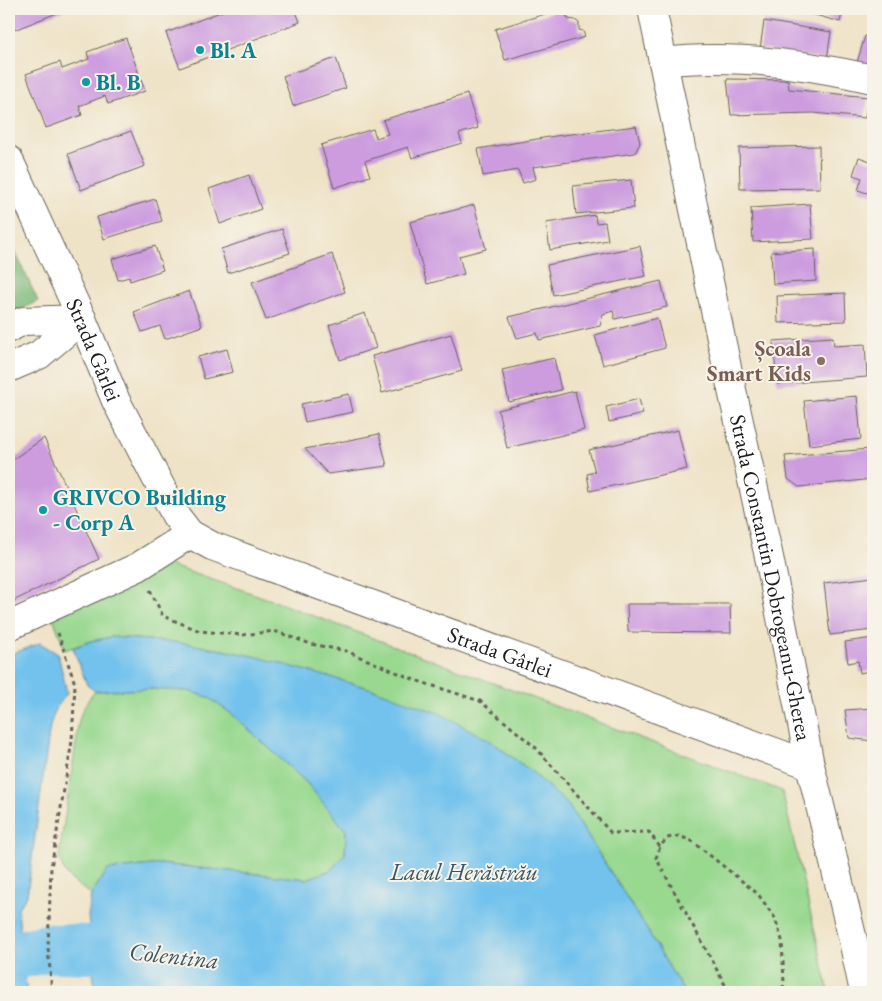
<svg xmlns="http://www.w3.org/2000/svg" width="882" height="1001" font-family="'EB Garamond',serif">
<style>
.green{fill:#98d88f;stroke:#5a7a56}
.forest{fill:#7ab87a;stroke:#4b6a4b}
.water{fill:#72c2ed;stroke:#476f84}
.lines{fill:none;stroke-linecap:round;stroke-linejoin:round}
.river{stroke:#72c2ed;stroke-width:49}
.building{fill:#cc9cdf}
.minor-casing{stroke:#666258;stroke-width:30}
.path{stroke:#666258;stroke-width:3;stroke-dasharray:4 4;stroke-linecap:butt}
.minor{stroke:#fff;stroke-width:28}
.culture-dot{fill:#0f9aa8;stroke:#f7f3e8;stroke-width:2}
.education-dot{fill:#8d6e63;stroke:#f7f3e8;stroke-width:2}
.labels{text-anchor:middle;stroke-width:4;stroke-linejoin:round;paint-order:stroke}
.culture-label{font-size:22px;font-weight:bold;fill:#0d838f;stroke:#f7f3e8;text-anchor:start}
.education-label{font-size:22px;font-weight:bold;fill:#785e54;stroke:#f7f3e8;text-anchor:end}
.street-label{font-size:22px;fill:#1c1c1c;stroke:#f7f3e8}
.water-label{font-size:24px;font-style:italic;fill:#3a5665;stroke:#f7f3e8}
</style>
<rect width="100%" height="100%" fill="#f7f3e8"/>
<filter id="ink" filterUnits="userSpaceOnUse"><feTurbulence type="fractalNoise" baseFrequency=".02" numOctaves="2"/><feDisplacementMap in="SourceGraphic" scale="10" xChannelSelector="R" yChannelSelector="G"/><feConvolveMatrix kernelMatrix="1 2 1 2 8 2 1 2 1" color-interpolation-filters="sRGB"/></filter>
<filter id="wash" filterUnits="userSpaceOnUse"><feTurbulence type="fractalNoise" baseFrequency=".0096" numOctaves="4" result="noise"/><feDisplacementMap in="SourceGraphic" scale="20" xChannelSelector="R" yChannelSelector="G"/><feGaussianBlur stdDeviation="1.12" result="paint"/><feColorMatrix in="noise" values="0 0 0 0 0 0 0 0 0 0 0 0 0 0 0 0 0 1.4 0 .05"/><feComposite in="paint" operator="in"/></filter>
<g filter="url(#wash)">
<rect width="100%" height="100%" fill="#efe3c7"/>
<path class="green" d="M163,563L266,598L782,791L829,992H684L646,928L568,805L533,773L492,742L254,656L184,643L112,637L91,641L65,650L49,607Z
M152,689L188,691L208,697L233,714L307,783L346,830L345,854L331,870L307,879L160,864L108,870L91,894C73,881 63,878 59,855L77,737C78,717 82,707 95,691Z"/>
<path class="forest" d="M9,238L38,301L9,315Z"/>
<path class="water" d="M112,637L184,643L254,656L376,690L441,714L492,742L533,773L568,805L646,928L684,992H95L88,916L91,894L108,870L160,864L307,879L331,870L345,854L346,831L307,783L233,715L208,697L188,691L152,689L95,691L87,685L73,648L91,641Z
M40,643L58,654L67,693L55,710L50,726L27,895L18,908L20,933L26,936L28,959L22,962L27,992H9V655Z"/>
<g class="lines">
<path class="river" d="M9,957L48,948L159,952"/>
</g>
<g id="blocks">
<path class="building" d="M9,9H67L9,32Z
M228,9H295L300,22L180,68L166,33Z
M562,9H564L568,19L575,20L579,23V30L583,31L585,37L505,60L495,29Z
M794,9H843L840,22Z
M764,21L831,32L827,60L760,49Z
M865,36L873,38V74L855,69Z
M126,38L145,91L108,104L105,96L79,106L82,115L46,128L26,74L60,62L62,69L89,59L87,52Z
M336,58L346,88L293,106L283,76Z
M727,79L788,80L789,89L868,97L865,118L813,113L731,115Z
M467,94L478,128L459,134L462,143L412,158L408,147L365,161L370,176L334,188L321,145L373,129L376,138L388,134L383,120Z
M636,126L640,143L635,153L533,167L536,179L523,183L518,170L483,176L478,149L555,136Z
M131,131L145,166L81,190L68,154Z
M819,146L820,188L740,189L739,148Z
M859,157L873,162V195L858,190L862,178L853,175Z
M249,175L261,209L220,224L209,189Z
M631,180L634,208L576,214L573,186Z
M155,199L162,221L104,239L97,217Z
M810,204L813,239L753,242L751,208Z
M474,205L486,249L459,256L464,274L427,284L410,222Z
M595,215L596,223L605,222L608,240L550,250L546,223Z
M282,229L290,253L228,273L221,249Z
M155,246L163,270L130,281L129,277L118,280L112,259Z
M640,246L646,276L553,295L547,265Z
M815,249L816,281L773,284L771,252Z
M332,254L345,292L266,320L252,282Z
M661,281L667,307L615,319L613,311L603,314L600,326L539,340L537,333L517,338L509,317Z
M189,291L202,326L165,339L160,326L142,332L134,312Z
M845,293L846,321L778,323L777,296Z
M365,313L376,348L340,360L329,325Z
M657,318L665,348L603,365L595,335Z
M451,334L462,371L382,393L372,356Z
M833,337L834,346L865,344L867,377L777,384L773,341Z
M227,349L233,372L204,379L198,357Z
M554,358L561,390L509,402L502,370Z
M575,391L584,430L507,448L498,410Z
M349,394L353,412L305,422L301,404Z
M857,396L861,439L809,445L804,401Z
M639,399L643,414L609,422L606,407Z
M678,430L687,469L590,491L587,474L595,472L589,450Z
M379,434L387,466L328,474L305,449Z
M44,438L99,559L9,603V462Z
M870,449L873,479L799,487L788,479L785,456Z
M873,577V630L830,635L824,583Z
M627,604H730L731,633L628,632Z
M873,638V670L860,673L858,661L848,663L845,642Z
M873,708V741L849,738L845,710Z"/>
</g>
</g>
<g filter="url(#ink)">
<use href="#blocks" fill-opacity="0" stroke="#666258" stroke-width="1"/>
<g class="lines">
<g class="minor-casing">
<g id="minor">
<path id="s1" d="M652,9L728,372L769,557L810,765L853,940L864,992"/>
<path d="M663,62C731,54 807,64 873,79"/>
<path id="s2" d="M9,160L82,319L116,401L176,516L190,534L212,546L810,765"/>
<path d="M9,328L23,321L82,319"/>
<path d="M9,368L39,355L82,319"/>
<path d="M9,626L138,567L190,534"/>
</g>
</g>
<path class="path" d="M150,590L163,616L200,631L242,635L274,631L311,644L346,651L415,680L480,701L536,748L611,833L649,832L660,847
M52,992L48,948L51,868L72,741L75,684L58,633
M729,992L656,858L660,847L667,838L679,836L692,841L758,894L775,918L782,940L784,983L782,992"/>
<use href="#minor" class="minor"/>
</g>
</g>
<g class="culture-dot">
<circle cx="200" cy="50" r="5"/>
<circle cx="86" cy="82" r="5"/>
<circle cx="43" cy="510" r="5"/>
</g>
<circle class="education-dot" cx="821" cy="361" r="5"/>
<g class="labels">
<g class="culture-label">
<text x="210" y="58">Bl. A</text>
<text x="96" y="90">Bl. B</text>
<text x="53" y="505">GRIVCO Building<tspan x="53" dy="25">- Corp A</tspan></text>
</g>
<g class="education-label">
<text x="811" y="356">Școala<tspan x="811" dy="25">Smart Kids</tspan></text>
</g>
<g class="street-label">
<text dy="8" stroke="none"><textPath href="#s2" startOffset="208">Strada Gârlei</textPath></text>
<text dy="8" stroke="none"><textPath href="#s1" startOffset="581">Strada Constantin Dobrogeanu-Gherea</textPath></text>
<text dy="8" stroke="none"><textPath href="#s2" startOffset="748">Strada Gârlei</textPath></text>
</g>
<g class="water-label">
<text x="464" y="880">Lacul Herăstrău</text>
<text transform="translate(174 956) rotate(6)" y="8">Colentina</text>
</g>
</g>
<rect width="882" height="1001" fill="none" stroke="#f7f3e8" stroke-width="30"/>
</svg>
